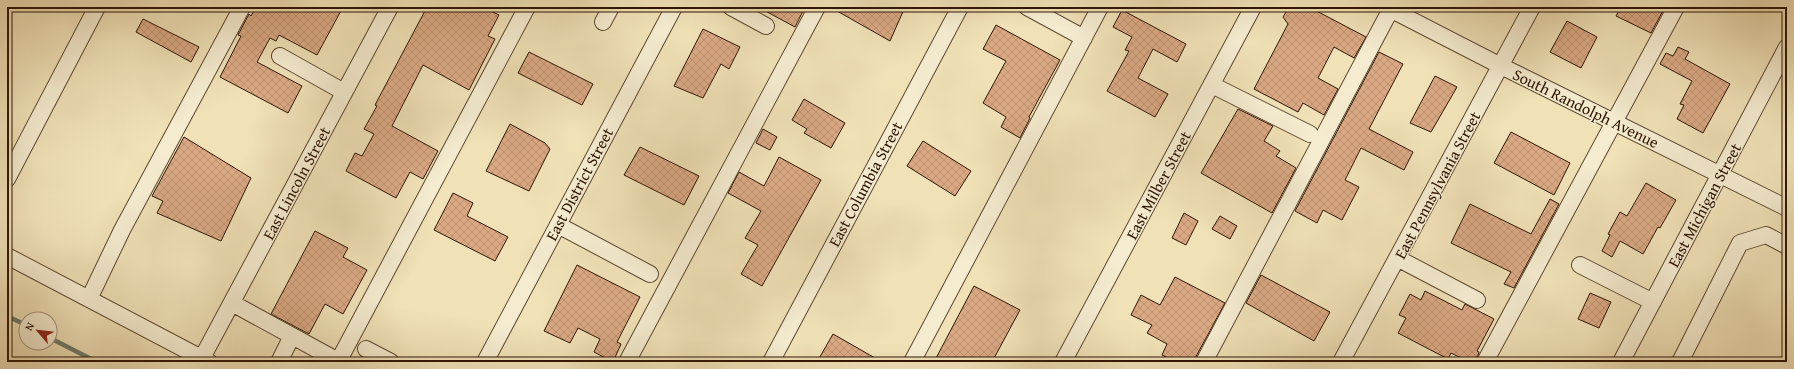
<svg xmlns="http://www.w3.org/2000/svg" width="1794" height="369" font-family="'Gentium Book Plus',serif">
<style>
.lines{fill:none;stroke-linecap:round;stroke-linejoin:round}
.stream{stroke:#6f7a6e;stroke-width:4.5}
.building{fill:url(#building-cross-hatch);stroke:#2e1604}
.minor-casing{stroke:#5e4931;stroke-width:18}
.minor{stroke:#f5ecd0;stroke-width:16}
.labels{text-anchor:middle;stroke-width:3;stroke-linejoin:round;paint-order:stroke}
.street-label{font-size:16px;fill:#2e1604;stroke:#f5ecd0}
</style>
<defs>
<pattern id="building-cross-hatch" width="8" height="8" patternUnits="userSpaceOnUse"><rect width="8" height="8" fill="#daa984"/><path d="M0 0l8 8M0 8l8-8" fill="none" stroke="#bb9170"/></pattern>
</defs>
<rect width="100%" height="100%" fill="#f0e1b7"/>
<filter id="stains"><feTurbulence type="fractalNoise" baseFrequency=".005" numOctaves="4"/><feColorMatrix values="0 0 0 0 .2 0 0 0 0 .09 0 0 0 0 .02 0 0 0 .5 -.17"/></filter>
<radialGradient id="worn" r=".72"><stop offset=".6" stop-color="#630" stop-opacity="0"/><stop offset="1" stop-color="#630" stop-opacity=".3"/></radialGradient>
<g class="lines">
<path class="stream" d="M7,316L26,325
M50,338L97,362"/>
</g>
<path class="building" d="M256,7H343L317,55L279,35L276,41L270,38L257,62L302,86L288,113L220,77L241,36L238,35L249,14L251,16Z
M427,7H483L499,15L488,36L495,39L469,90L423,65L392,126L438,151L423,179L410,172L396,198L346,171L355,153L362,156L374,134L364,129L377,106L375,105Z
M758,7H805L795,27Z
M830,7H905L890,41Z
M1289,7H1309L1366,37L1354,58L1334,47L1318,78L1338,89L1324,115L1303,103L1298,112L1254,89L1288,24L1283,17Z
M1621,7H1665L1651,33L1616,16Z
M1122,10L1186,44L1177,62L1153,49L1138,78L1168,94L1155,117L1107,91L1129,51L1125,50L1132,37L1113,27Z
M143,19L199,47L191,62L136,32Z
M1567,21L1597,37L1581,68L1550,52Z
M996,25L1060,60L1029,117L1030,118L1020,138L1001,127L1006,117L983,103L1006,61L983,49Z
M703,29L740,47L729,69L721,64L703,98L674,86Z
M1678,47L1689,52L1685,59L1730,84L1703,133L1677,119L1684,105L1680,104L1692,81L1660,64L1666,53L1673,56Z
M529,52L593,84L582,105L518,73Z
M1379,52L1403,64L1369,129L1413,152L1404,170L1361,148L1345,180L1359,187L1342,220L1323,210L1317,223L1295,211Z
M1435,76L1457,87L1431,132L1410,123Z
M804,99L845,123L831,148L804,133L807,129L792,120Z
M1238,109L1273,126L1264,141L1280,151L1276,156L1296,168L1272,213L1201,173Z
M510,124L545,143L550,149L529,191L486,171Z
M763,129L777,137L770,150L756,143Z
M1511,132L1570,163L1554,195L1494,163Z
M184,137L251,178L221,241L157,213L163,201L152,196Z
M923,141L971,171L955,196L907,166Z
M640,147L699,176L684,205L624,175Z
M779,157L821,180L762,286L741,274L758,245L745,238L761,211L728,193L739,172L764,186Z
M1646,183L1676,200L1660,228L1658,227L1643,254L1620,241L1612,257L1602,251L1610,235L1608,234L1620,212L1627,216Z
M453,193L473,203L467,216L508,237L495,261L434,230Z
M1550,199L1559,204L1514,288L1504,284L1511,272L1451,243L1470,204L1531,234Z
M1184,213L1198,221L1186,245L1172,238Z
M1220,216L1237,226L1230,239L1212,229Z
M315,231L348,248L343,257L367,270L343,314L325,304L309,334L271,314Z
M577,265L640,297L617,342L621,344L613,362L594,352L600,339L578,328L570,343L544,331Z
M1261,275L1330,312L1314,341L1246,303Z
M1175,277L1225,303L1193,362H1175L1162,355L1167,344L1147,333L1152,325L1131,315L1141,295L1160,305Z
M974,286L1020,310L992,362H934Z
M1425,291L1462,310L1465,304L1494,319L1477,351L1479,352L1476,362H1469L1451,353L1448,359L1398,333L1406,318L1399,315L1410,294L1421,300Z
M1590,293L1611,302L1599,328L1578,319Z
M833,334L882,362H817Z"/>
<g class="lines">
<g class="minor-casing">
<path id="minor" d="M731,7L766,26
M1027,7L1084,38
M1386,7L1501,66L1787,208
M603,22L611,7
M280,56L344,92
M1212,85L1310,134
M7,179L97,7
M558,225L650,274
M7,256L209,362
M1397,258L1477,300
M1580,265L1653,302
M89,299L122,230L242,7
M232,303L338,361
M366,349L391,362
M202,358L390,7
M279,362L292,336
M338,362L527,7
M485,362L674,7
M627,362L817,7
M771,362L960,7
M912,362L1100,7
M1063,362L1253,7
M1204,362L1392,7
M1341,362L1532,7
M1485,362L1676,7
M1621,362L1787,47
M1680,362L1740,243L1766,235L1787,246"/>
</g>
<use href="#minor" class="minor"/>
</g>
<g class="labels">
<g class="street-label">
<text transform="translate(1586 108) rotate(26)" y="6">South Randolph Avenue</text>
<text transform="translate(296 183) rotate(-62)" y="6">East Lincoln Street</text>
<text transform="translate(579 184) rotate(-62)" y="6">East District Street</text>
<text transform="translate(865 184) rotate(-62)" y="6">East Columbia Street</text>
<text transform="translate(1158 185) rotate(-62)" y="6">East Milber Street</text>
<text transform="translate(1437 185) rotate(-62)" y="6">East Pennsylvania Street</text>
<text transform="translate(1704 205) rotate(-62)" y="6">East Michigan Street</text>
</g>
</g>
<rect width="1794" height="369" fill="none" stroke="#f0e1b7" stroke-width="24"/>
<rect x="8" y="8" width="1778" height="353" fill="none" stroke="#2e1604" stroke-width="2"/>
<rect x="12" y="12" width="1770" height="345" fill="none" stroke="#2e1604"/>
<g transform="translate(38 331) rotate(298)"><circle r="19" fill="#f5ecd0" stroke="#a5967e"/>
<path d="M0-3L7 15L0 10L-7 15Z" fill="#8f2418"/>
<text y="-6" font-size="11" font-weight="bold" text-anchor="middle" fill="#2e1604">N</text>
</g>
<rect width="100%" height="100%" filter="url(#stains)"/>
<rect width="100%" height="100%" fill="url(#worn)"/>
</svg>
